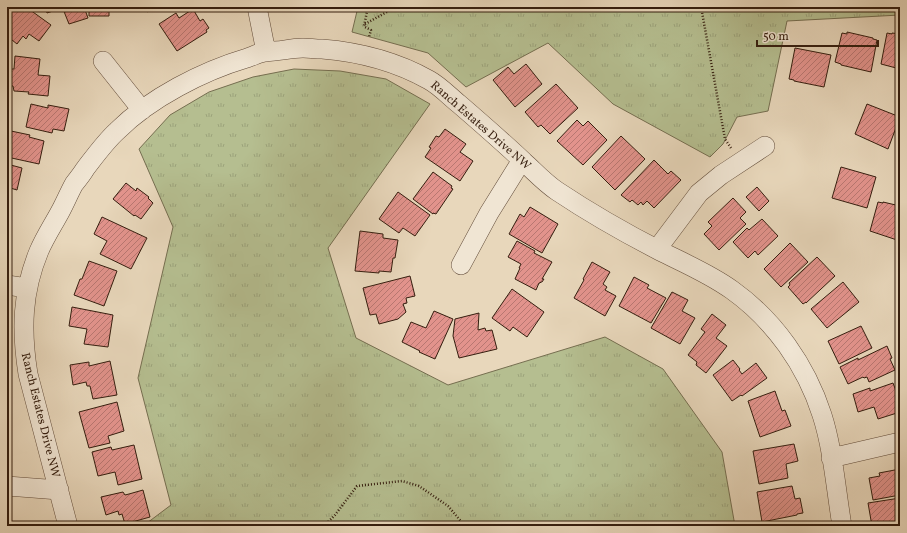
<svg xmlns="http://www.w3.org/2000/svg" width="907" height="533" font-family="Vollkorn,serif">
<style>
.park{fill:url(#park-tufts);stroke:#756e50}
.building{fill:url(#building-hatch);stroke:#351e0f}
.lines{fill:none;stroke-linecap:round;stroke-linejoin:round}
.minor-casing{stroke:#624c3a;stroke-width:20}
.path{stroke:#351e0f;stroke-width:2.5;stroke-dasharray:1 2;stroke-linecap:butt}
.minor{stroke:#f0e5d3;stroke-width:19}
.labels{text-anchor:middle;stroke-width:3;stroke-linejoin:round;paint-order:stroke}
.street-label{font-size:12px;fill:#351e0f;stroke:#f0e5d3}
</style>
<defs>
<pattern id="park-tufts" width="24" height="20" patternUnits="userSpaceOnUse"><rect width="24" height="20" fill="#b5be90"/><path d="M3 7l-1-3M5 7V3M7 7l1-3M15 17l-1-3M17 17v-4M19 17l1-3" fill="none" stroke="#9ca37b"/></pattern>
<pattern id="building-hatch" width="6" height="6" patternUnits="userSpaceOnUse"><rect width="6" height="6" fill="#e2938c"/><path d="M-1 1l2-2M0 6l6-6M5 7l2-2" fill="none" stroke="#b87771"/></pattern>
</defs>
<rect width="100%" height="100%" fill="#e8d7bb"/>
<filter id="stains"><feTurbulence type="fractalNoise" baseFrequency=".005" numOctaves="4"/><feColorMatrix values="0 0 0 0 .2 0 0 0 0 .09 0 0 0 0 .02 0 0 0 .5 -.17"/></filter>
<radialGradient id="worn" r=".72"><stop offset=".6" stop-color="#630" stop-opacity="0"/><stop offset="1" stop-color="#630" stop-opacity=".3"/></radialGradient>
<path class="park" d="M358,7H900V15L787,21L768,111L737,117L723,144L710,157L613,104L548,43L466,87L428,53L352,32Z
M294,69L340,71L386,79L430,104L328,248L356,338L448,385L605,337L663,369L722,452L735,526H143L171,505L138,378L173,227L139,149L170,115L209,92L253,77Z"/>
<path class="building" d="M13,7H26L51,25L39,41L29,34L26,39L23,36L17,44L7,36V15Z
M45,7H84L88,18L69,24L63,9L59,10V9L47,13Z
M89,7H109V16H89Z
M141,7H151L148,12Z
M193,9L200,21L203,19L209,28L206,30L207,32L177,51L159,24L176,13L179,18Z
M847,32L873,38V39L877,40L871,72L841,65V64L835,62L842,33L847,34Z
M887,33L892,34V33L900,34V69L881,64Z
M795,48L831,55L824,87L794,81V80L789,79Z
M15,56L40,59L38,75L50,76L48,96L28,94L29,92L14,91L13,86L7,85V69H14Z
M526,64L542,84L515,107L493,80L508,67L514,74Z
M556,84L578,108L550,134L541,125L538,127L525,112Z
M31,104L48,108V105L69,109L64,131L53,129L52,133L26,127Z
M867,104L900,117L888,149L855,134Z
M577,120L583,126L588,121L607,140L583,165L557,141Z
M445,129L466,144L460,152L473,161L460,181L425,157L431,148L429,147L436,136L439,137Z
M11,131L30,135L29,137L44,141L39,164L7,157V148Z
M621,136L645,159L615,190L592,167Z
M900,138V150L896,148Z
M654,160L668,174L671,171L681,180L654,208L647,201L643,205L641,202L638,205L632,200L630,202L621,195Z
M7,164L22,168L17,190L7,187Z
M841,167L876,177L867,208L832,198Z
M433,172L452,186L451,188L453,189L436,214L433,213V214L413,199Z
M126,183L136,191L137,188L149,197L148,198L153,203L141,219L135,215L134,216L113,199Z
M757,187L769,201L759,211L746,197Z
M398,192L430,215L415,236L403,228L399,233L379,219Z
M733,198L746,212L740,218L746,224L719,250L704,234L712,226L708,222Z
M7,202L11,203L9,225H7Z
M878,202L883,203V202L900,206V241L870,231Z
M530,207L558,224L542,253L509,234L520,214L524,217Z
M102,217L147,238L131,269L100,254L107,241L94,234Z
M762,219L778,236L758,255L755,251L748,258L733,242L747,228L749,230Z
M360,231L383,234V238L398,240L395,258H393L391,272L379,271V273L355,271Z
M517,241L535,251L534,253L552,262L542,279H544L542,282H541L540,283H539L536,290L515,279L520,268H519L521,264L508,257Z
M790,243L808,262L781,287L764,269Z
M817,257L835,276L806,303V302L803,304L788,287L790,285L789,283Z
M89,261L117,271L104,306L74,295L80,279H82Z
M592,262L610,272L603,284L607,287L605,290L616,296L605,316L574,298L584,280L583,279Z
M410,276L415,296L406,298L407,303L403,304L406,312L398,319L379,324L376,314L370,315L363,288Z
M634,277L649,285L647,288L666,298L651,323L619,306Z
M843,282L859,302L827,328L811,309Z
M512,289L544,312L527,337L513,327L510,331L492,318Z
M672,292L688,300L682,311L695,318L680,344L651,328Z
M72,307L113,315L108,347L84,344L87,329L69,326Z
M434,311L453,319L435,359L419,352L420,351L402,342L411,322L426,328Z
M479,313L478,330L485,328L486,331L492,330L497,349L459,358L453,336L455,319Z
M712,314L726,325L716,338L727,346L706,373L696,365L697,362L688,355L705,332L701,329Z
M861,326L872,348L839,364L828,341Z
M887,346L892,358L890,359L895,370L869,382L867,377L864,378L863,377L848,384L840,367L858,358V360Z
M733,360L740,369L739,370L742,374L756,363L767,378L742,396L741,395L732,401L713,375Z
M110,361L117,395L93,399L90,386H87L86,382L73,385L70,365L89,362V366Z
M893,383L896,391L899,390L900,395V412L878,419L874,407L858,412L853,394L870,388V391Z
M775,391L782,411L785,410L791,426L760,437L748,401Z
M117,402L124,431L108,436L110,443L89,448L79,412Z
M794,444L798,461L786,464L788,478L759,484L753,451Z
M134,445L142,479L118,485L115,472L98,476L92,452L111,447L112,450Z
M900,469V495L873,500L869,478L880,476L879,473Z
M792,486L795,499L800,498L803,513L797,514V515L762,522L757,492Z
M143,490L150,517L125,524L122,514L119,515L118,511L106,515L101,497L123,492L125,495L129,494Z
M900,498V523L885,526H883L882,524L872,526L868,503Z
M7,522L25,525V526H7Z"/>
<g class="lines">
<g class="minor-casing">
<path id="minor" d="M257,7L266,52
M103,61L142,110
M657,249L699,193L721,175L765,146
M461,265L489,213L522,160
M7,285L27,288
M831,458L900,442
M7,486L59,490
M68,526L28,374C21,330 22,292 39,251C45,237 53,225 60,212C65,203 69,193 74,184C78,179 82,174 85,169C95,156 105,142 117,131C150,98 203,71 247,58C253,56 259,53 265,52C272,51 278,51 284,50C290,49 297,48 303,48C309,48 315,49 322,49C359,52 397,62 429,80C440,86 449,96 459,104C481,123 503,142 524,162C535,172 545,183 557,191C590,213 625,233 660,251C684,263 710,274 732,290C774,320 806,365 822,415C833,449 836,490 842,526"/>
</g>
<path class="path" d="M368,7L364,26L365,27L371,30L369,37
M701,7L704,23L725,139L731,148
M365,24L396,7
M324,526L335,515L357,486L402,481L419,486L448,506L465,526"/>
<use href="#minor" class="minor"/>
</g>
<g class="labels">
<g class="street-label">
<text transform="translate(481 125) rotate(41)" y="4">Ranch Estates Drive NW</text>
<text transform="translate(41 415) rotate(76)" y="4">Ranch Estates Drive NW</text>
</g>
</g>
<rect width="907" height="533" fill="none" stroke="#e8d7bb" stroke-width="24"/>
<rect x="8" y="8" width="891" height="517" fill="none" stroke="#351e0f" stroke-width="2"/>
<rect x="12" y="12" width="883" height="509" fill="none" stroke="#351e0f"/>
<path d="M757 40v6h121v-6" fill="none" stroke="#351e0f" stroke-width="2"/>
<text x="763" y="40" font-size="12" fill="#351e0f" stroke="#f0e5d3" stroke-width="3" paint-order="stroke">50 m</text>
<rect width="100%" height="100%" filter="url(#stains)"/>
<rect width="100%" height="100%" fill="url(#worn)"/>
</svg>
